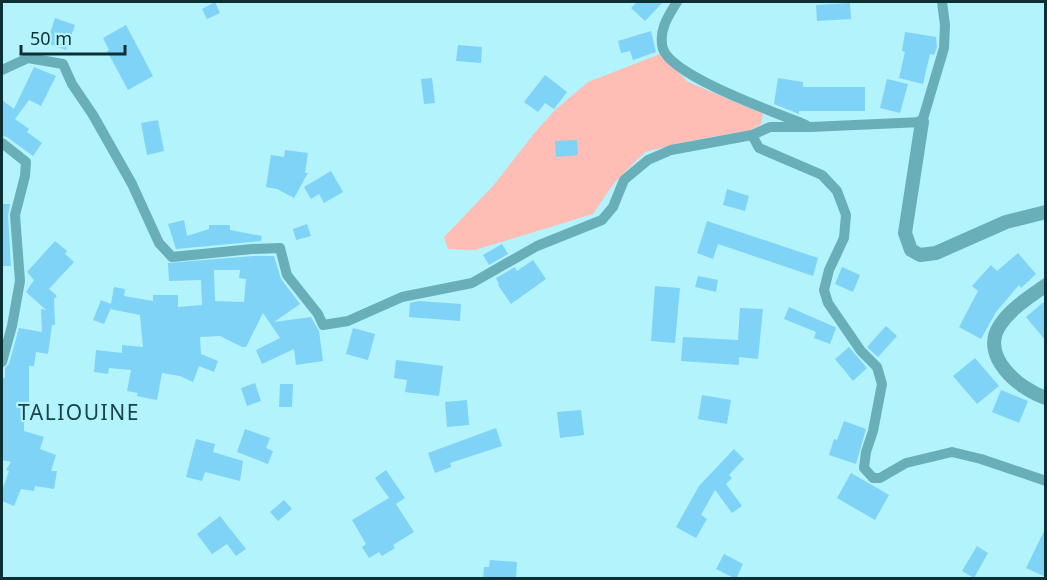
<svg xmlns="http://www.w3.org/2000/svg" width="1047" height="580" font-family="'Noto Sans',sans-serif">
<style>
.green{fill:#febdb5}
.building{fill:#7ed3f6;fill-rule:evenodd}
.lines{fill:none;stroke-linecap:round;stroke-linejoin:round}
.minor{stroke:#69afb9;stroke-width:10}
.tertiary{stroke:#69afb9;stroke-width:14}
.labels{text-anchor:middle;stroke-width:4.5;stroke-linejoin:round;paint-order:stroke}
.quarter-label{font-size:21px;letter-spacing:1.5px;fill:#18444a;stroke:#b3f3fc}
</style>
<rect width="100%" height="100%" fill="#b3f3fc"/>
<path class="green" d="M660,54L688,82L763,114L761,124L751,130L689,141L645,152L614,183L593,214L475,250L448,249L444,237L493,186L536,131L556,109L588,82Z"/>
<path class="building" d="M215,2L220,13L207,19L202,9Z
M637,2H663L645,21L631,8Z
M850,3L851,19L817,21L816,5Z
M55,18L75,25L66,50L47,43Z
M126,25L153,76L128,90L107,51L109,50L103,38Z
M651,31L656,52L633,60L630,51L621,53L618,41Z
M905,32L936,37L937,47L934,55L930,54L923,84L899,78L905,52L902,51Z
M458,45L482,47L481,63L456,61Z
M34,67L56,76L41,106L29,100L15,119L29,129L27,132L42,143L33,156L7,137L2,136V100L14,109Z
M545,75L567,92L554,109L545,103L538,112L524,102Z
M432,78L435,103L424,104L421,79Z
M778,78L803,82V87H865V111H799V114L774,104Z
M887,79L908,84L900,113L880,108Z
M158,120L164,151L147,155L141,123Z
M577,140L578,155L556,157L555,141Z
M285,150L308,153L305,173H308L294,198L277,189L266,187L271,155L284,157Z
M331,171L343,192L324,203L319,194L311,199L304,187Z
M727,189L749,196L745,211L723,205Z
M2,204H10L8,216L11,266H2Z
M184,220L187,236L209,229V225H230V230L262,236L261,241L176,249L168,224Z
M707,221L818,258L813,276L718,244L713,259L697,253Z
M307,224L311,236L296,240L293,229Z
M55,241L67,251L65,254L74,262L49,289L57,296L54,299L55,325H52L48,354L36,352L34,366H29V405H24V431L44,437L40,449L56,455L51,471H57L54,489L35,486L34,491L21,489L14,506L2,501V491L9,471L6,470L11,462L2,460V378H5V368L9,364L19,328L42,332L41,309L46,310L26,292L34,280L27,272Z
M502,244L508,254L489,265L483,255Z
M1018,253L1036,274L1021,288L1019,285L996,312L981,339L959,327L978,291L972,286L991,265L997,271Z
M253,256H274L281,279L300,304L274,322L311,317L319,331L323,361L296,365L294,349L262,364L256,350L280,338L263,313L246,347H242L220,336L200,337L201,354L218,361L214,372L199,366L193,382L180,376L162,373L157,400L137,396L138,393L127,391L131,370L109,368L108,374L94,372L96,350L122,353V345L143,347L140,315L110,309L111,308L104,324L93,320L101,300L111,304L114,287L125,289L124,296L153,301V295H178V307L202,305L201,280L169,281L168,263ZM214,270H240L239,278L246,279L244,302L215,301Z
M533,260L546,279L511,304L498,285L499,284L496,278L515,267L517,271Z
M842,267L860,275L853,292L835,284Z
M698,276L718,280L716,292L695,287Z
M655,286L680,288L675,343L651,341Z
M1046,300V341L1026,317Z
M419,301L461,304L460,321L409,317L410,303Z
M789,307L835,327L836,328L830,344L814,338L816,332L784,319Z
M740,308L763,309L758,359L739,357V365L681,361L683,337L738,340Z
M886,326L897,336L878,357L867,347Z
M353,328L375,334L368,360L346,354Z
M849,347L867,368L853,381L835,359Z
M975,358L999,386L977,404L953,376Z
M396,360L443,366L439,396L405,392L407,380L394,378Z
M255,383L261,401L247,406L241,388Z
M280,384H293L292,407H279Z
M1001,390L1028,401L1019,423L992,412Z
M702,395L731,400L727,424L698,419Z
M467,400L469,425L447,427L445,402Z
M581,410L584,435L560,438L557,412Z
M844,421L866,429L856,464L829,455L834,439L837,440Z
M496,428L502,446L450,463L451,467L435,473L428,453Z
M245,429L270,438L266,448L273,451L268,464L237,452Z
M196,439L215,444L213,452L243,461L240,481L205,472L202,481L186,477Z
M734,449L744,459L729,475L732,478L726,484L742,506L732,513L715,490L701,515L707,519L696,538L676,527L699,486Z
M386,470L405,498L396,504L414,532L393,545L395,548L382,556L379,552L369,558L362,547L366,544L352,520L389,498L375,478Z
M851,473L889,495L875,520L837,498Z
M284,500L292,509L278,521L270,512Z
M220,516L246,549L236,556L227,544L212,554L197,534Z
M1046,527V577L1026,568Z
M977,546L988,553L974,578L962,571Z
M724,554L743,564L736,579L716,569Z
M490,560L517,562L516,579H483L484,567H489Z"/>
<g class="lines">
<path class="minor" d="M677,2C668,16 658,31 663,49C673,77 777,113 806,125
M2,70L28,58L63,64L72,84L93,115L132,184L159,243L172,257L252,249L280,248L287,275L318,314L323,325L348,321L402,297L472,283L537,246L602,220L613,207L624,180L648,160L671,150L752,135L770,127H811L922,122L944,48L945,25L942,2
M752,135L759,148L822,175L837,191L846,215L844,238L829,270L824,290L828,303L861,351L877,367L882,384L873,431L866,452L864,468L873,478H880L906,463L952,452L981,459L1046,481
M2,143L26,162L25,176L15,215L20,281L12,326L2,362"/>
<path class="tertiary" d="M922,122L905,233L911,250L920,255L936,253L1006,222L1046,212
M1046,285C1030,297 1011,308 1000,325C979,356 1019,389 1046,398"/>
</g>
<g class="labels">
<g class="quarter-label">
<text x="79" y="420">TALIOUINE</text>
</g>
</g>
<rect width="1047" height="580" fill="none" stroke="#0d3035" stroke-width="6"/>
<path d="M21 45v9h104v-9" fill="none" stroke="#0d3035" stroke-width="3"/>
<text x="30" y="45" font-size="18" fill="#0d3035" stroke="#b3f3fc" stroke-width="4.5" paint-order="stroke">50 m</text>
</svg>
